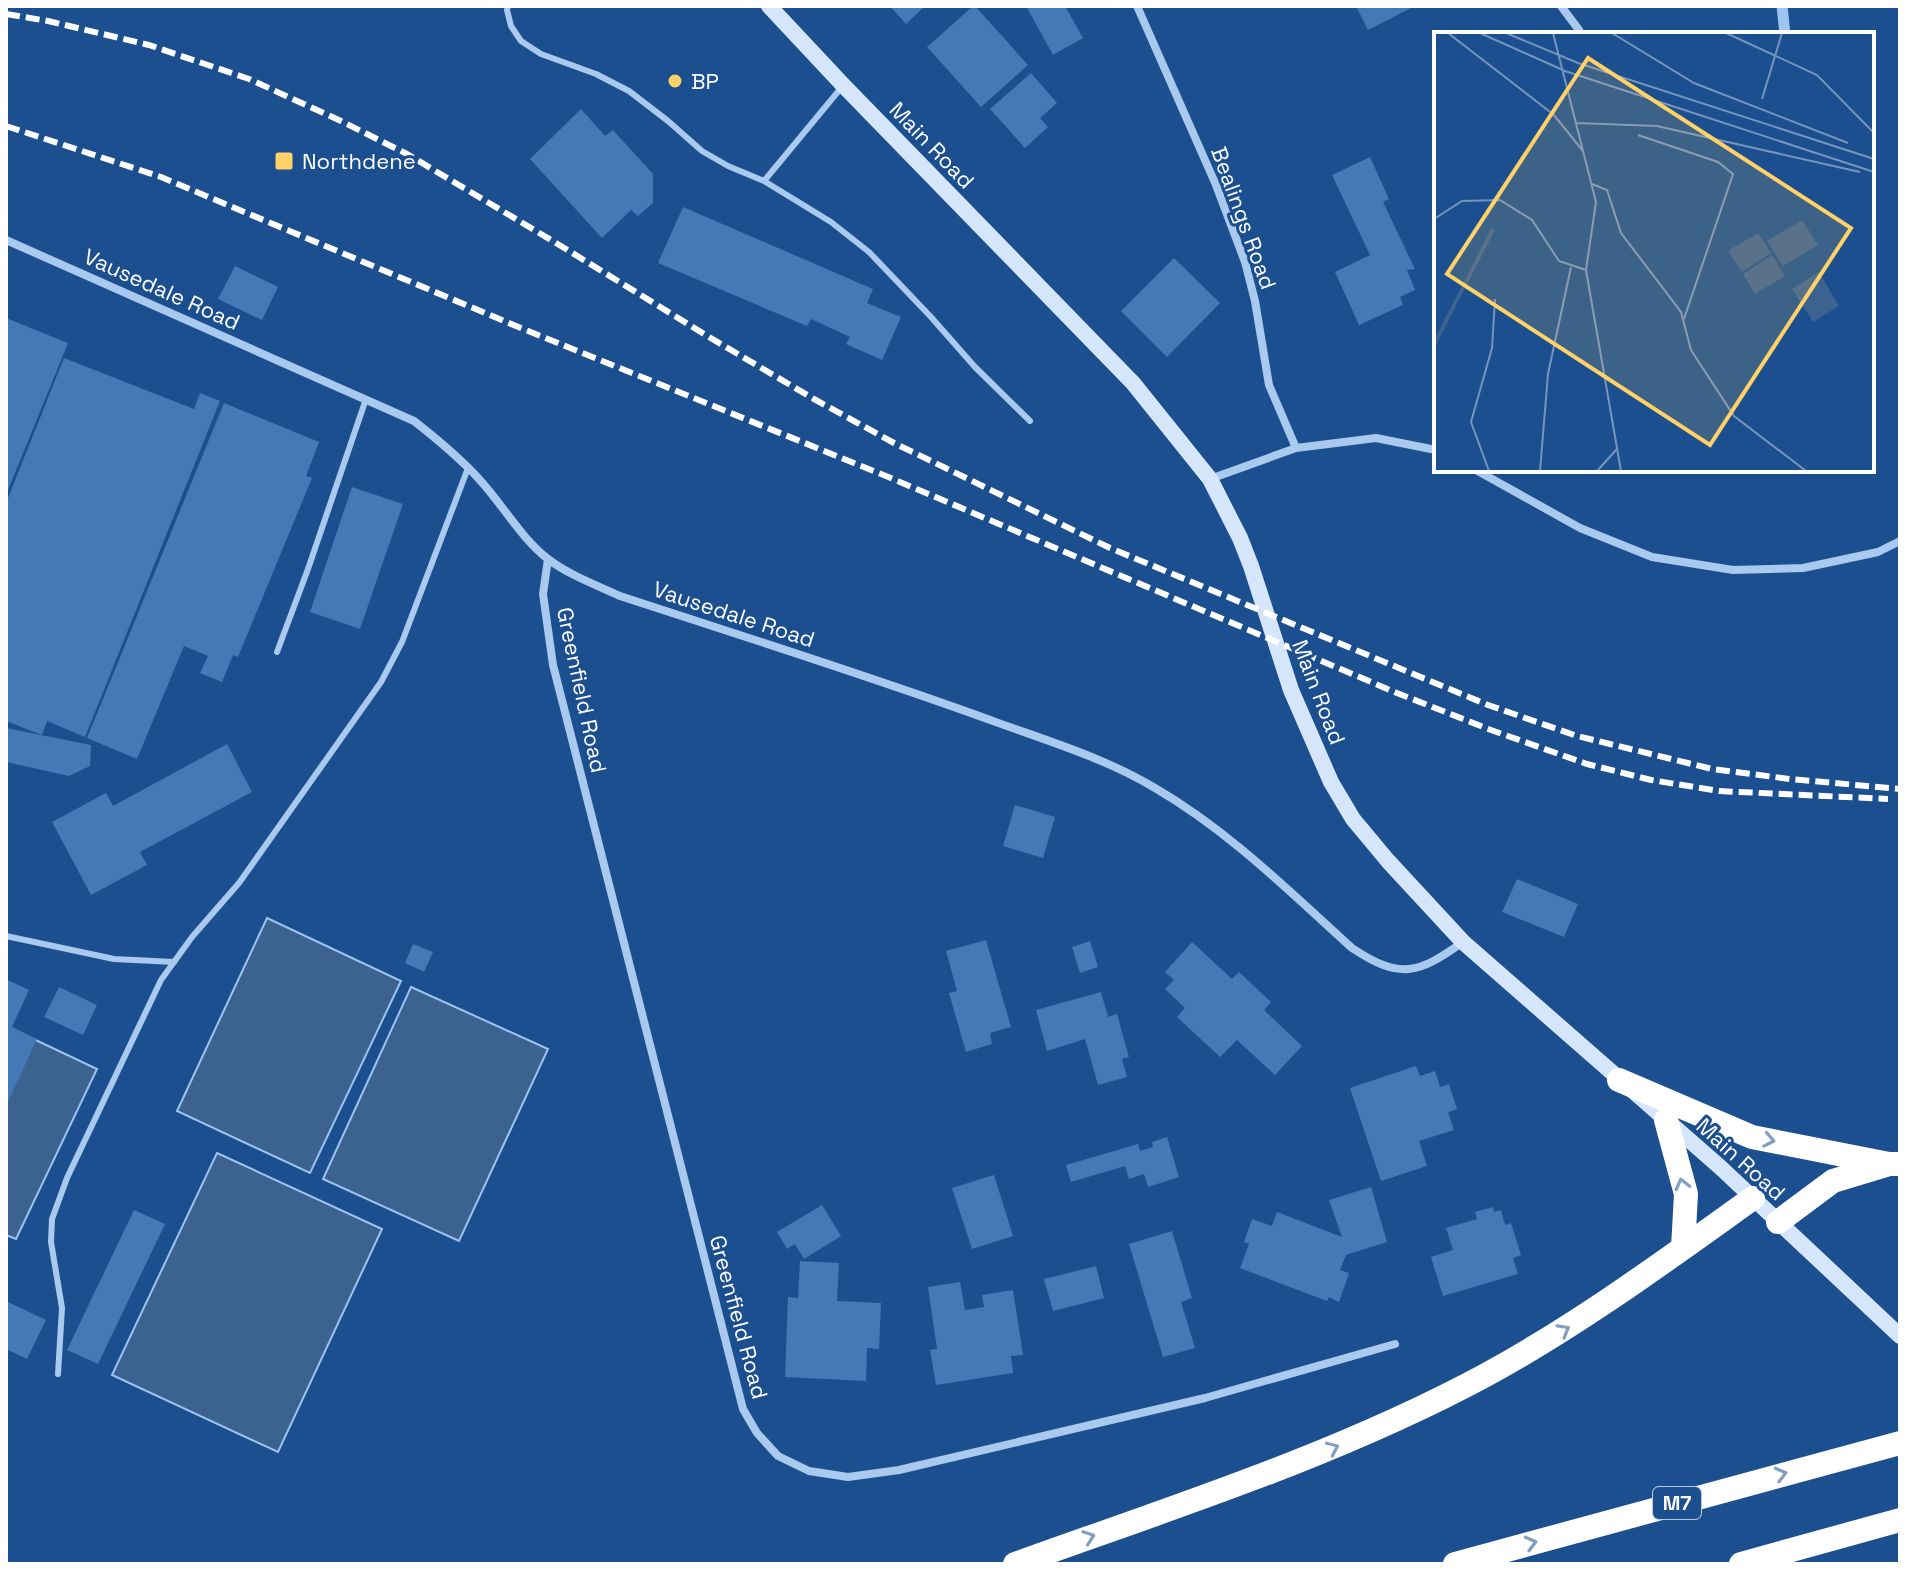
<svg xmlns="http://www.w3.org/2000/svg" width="1906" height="1570" font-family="'Space Grotesk',sans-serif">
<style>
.water{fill:#3c6290;stroke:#9cc4f0;stroke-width:2}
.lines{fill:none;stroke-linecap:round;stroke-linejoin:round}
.stream{stroke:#9cc4f0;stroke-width:11}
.building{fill:#4478b7}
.service{stroke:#a9c9ee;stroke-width:6}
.minor{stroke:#a9c9ee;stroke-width:8}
.secondary{stroke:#d6e6fa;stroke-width:16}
.motorway{stroke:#fff;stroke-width:24}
.rail{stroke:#fff;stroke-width:6;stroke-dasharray:14 6;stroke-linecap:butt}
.oneway{stroke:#829ec1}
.poi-dot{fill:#ffd166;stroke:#1b4f8f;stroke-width:3}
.labels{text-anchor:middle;stroke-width:6;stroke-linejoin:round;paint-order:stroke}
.shield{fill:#1b4f8f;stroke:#bbcadd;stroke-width:2}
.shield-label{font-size:20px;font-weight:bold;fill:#fff}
.poi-label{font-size:22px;fill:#fff;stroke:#1b4f8f;text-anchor:start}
.street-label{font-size:22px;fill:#fff;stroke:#1b4f8f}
.inset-river{fill:none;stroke:#3c6290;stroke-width:4}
.inset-road{fill:none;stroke:#7695bc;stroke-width:2}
.view{fill:#ffd166;fill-opacity:0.15;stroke:#ffd166;stroke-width:4}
.inset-edge{fill:none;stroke:#fff;stroke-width:4}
</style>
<rect width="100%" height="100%" fill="#1b4f8f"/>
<path class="water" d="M267,918L401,981L310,1173L177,1111Z
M411,987L548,1049L459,1241L323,1179Z
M6,1026L97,1069L16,1239L6,1235Z
M217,1153L382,1229L278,1452L112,1375Z"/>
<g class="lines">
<path class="stream" d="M1782,6L1785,34"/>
</g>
<path class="building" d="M890,6H925L906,24Z
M973,6H975L1028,65L981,107L927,47Z
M1026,6H1065L1083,38L1053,55Z
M1356,6H1415L1368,30Z
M1031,73L1057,103L1040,118L1048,127L1025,148L990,109Z
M581,109L605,136L613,130L653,174V203L638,216L631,210L602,238L530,159Z
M1370,157L1389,199L1383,202L1415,269L1407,270L1415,290L1400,297L1403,305L1359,325L1335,272L1370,255L1332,175Z
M683,207L873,289L867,303L901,317L882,360L846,344L850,337L811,319L807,326L658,263Z
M1174,258L1220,303L1167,357L1121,311Z
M235,266L278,287L262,320L218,299Z
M6,318L68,343L6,495Z
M64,358L194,409L200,393L220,401L85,737L47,721L42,735L6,721L8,705L6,704V503Z
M224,403L319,442L306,476L312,478L238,657L233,655L222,682L200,673L208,656L184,646L137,759L87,738Z
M352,487L403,504L360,629L310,612Z
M6,728L91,745L90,766L69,776L6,762Z
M227,744L252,792L140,852L147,865L91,895L52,822L106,793L113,806Z
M1015,805L1055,817L1043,858L1003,846Z
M1517,879L1578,904L1564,937L1502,912Z
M986,940L1011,1027L990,1033L992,1044L966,1052L949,993L957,991L946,951Z
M1090,941L1098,967L1080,973L1072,947Z
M1192,942L1232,979L1239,972L1271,1002L1264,1010L1302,1046L1275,1075L1237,1040L1220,1057L1177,1017L1185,1008L1165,989L1174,980L1165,972Z
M413,944L433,952L424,972L405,963Z
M6,979L29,990L12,1027L37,1039L6,1106Z
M59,987L97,1005L83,1035L44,1017Z
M1101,992L1108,1017L1117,1014L1129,1057L1122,1059L1127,1077L1098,1085L1085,1039L1047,1051L1036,1010Z
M1416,1066L1420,1076L1435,1071L1440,1087L1449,1084L1457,1109L1448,1112L1454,1130L1419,1141L1427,1166L1381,1181L1350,1088Z
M1167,1137L1179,1177L1148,1187L1144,1174L1129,1179L1125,1166L1071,1182L1066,1165L1138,1144L1140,1151L1153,1147L1152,1142Z
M994,1175L1013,1236L972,1249L952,1188Z
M1371,1187L1387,1242L1346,1255L1340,1270L1349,1273L1339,1302L1329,1297L1327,1301L1240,1268L1249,1244L1244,1242L1252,1219L1272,1226L1277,1212L1342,1237L1329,1200Z
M822,1205L841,1236L804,1259L795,1244L787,1249L777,1232Z
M1493,1207L1494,1212L1501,1210L1505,1225L1511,1223L1521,1255L1513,1258L1518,1274L1443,1296L1431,1257L1453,1250L1446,1228L1477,1219L1475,1212Z
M134,1210L165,1224L98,1364L67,1350Z
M1172,1231L1192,1298L1181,1302L1195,1348L1163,1357L1129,1244Z
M800,1261L839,1263L837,1301L881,1303L879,1349L867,1348L866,1381L785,1377L788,1297L798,1298Z
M1096,1266L1104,1298L1053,1311L1044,1279Z
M960,1282L965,1310L984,1307L982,1295L1013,1290L1023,1355L1011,1356L1013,1373L936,1385L930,1350L937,1349L928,1287Z
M6,1301L46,1320L27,1359L6,1349Z"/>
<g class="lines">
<path class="service" d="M508,6L507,10L511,26L521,41L541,54L596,74L629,91L668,121L702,151L728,166L764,181L831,222L869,252L931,317L975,367L1030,421
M764,181L841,88
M277,652L308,569L366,399
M6,936L114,959L174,962
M58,1374L62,1308L51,1242L52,1219L67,1178L161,980L192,937L239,883L381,682L402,642L468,468"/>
<path class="minor" d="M1137,6L1216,185L1245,262L1255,301L1269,385L1296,448
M1561,6L1579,30
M6,240L414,421C437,439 459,457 479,479C503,505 520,537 548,559C569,575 596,585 620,596C745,637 870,676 993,721C1048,741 1105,758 1155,788C1229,831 1289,891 1352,948C1400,980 1418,974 1463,942
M1476,470L1580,528L1652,557L1733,570L1803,568L1878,552L1900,541
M1210,479L1296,448L1376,438L1436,450
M548,559L543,594L553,665L743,1409L757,1433L778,1456L809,1471L848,1477L899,1470L1205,1398L1395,1344"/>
<path class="secondary" d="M769,6L843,85L1133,383L1210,479L1240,538L1251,566L1291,690L1331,782L1353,819L1388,861L1463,942L1720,1167L1900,1336"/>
<path class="motorway" d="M1619,1080L1752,1137L1889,1164H1900
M1666,1120L1686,1194L1683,1248
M1778,1222L1833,1181L1886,1165
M1015,1564C1173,1507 1335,1456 1484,1376C1578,1325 1665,1261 1753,1198
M1455,1564L1900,1443
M1741,1564L1900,1520"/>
<path class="rail" d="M6,14L48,21L149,45L249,79L341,121L407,154L561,246L709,337L814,399L894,443L1110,548L1488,705L1577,736L1712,769L1790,779L1900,789
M6,126L161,177L516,326L886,476L1397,693L1491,730L1587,764L1651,780L1719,791L1888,799"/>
</g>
<defs><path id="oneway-chevron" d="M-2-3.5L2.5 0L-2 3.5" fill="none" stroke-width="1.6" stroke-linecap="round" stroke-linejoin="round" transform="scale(2)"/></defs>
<g class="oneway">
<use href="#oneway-chevron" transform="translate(1769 1140) rotate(11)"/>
<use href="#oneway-chevron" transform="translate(1682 1184) rotate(-104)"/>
<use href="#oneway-chevron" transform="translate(1564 1330) rotate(-30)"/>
<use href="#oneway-chevron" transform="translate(1333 1448) rotate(-24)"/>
<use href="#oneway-chevron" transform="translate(1781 1474) rotate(-15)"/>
<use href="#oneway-chevron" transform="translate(1089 1537) rotate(-20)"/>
<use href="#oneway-chevron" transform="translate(1531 1543) rotate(-15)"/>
</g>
<g class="poi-dot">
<circle cx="675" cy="81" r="8"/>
<rect x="274" y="151" width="20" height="20" rx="4"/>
</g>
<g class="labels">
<rect class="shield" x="1653" y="1487" width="48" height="32" rx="6"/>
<g class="shield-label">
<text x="1677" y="1510">M7</text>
</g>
<g class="poi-label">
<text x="691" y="89">BP</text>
<text x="302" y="169">Northdene</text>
</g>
<g class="street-label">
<text transform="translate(932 145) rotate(46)" y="8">Main Road</text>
<text transform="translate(1244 218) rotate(70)" y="8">Bealings Road</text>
<text transform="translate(162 289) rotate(24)" y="8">Vausedale Road</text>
<text transform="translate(734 614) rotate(18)" y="8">Vausedale Road</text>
<text transform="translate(582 690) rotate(78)" y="8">Greenfield Road</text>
<text transform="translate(1319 692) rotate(69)" y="8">Main Road</text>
<text transform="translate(1741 1159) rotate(42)" y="8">Main Road</text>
<text transform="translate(739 1317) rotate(75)" y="8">Greenfield Road</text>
</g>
</g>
<g transform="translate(1434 32)">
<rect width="440" height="440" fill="#1b4f8f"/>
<path d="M368,188L384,213L349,234L333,209ZM324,201L337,221L308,240L294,219ZM338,223L351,244L321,262L309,242ZM385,240L405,274L379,290L358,257Z" fill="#3c6290"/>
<path class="inset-river" d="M0,313L59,197"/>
<path class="inset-road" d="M14,1L120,83L149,119M46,1L131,39L440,140M72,1L144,31L440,127M119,1L162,170L152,238L187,439M178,1L260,51L414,111M292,1L383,43L440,101M328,67L348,1M142,91L223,94L426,140M204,103L284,130L299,142L250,287M158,152L173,158L187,201L247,280L257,318L300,384L372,439M0,187L28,169L66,168L98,188L125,229L152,238M55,439L37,390L58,316L61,267M106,439L114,342L137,235M163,439L183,417"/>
<path class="view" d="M154,26L417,196L276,413L13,242Z"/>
<rect width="440" height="440" class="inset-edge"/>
</g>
<rect width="1906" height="1570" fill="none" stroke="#ffffff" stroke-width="16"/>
</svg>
